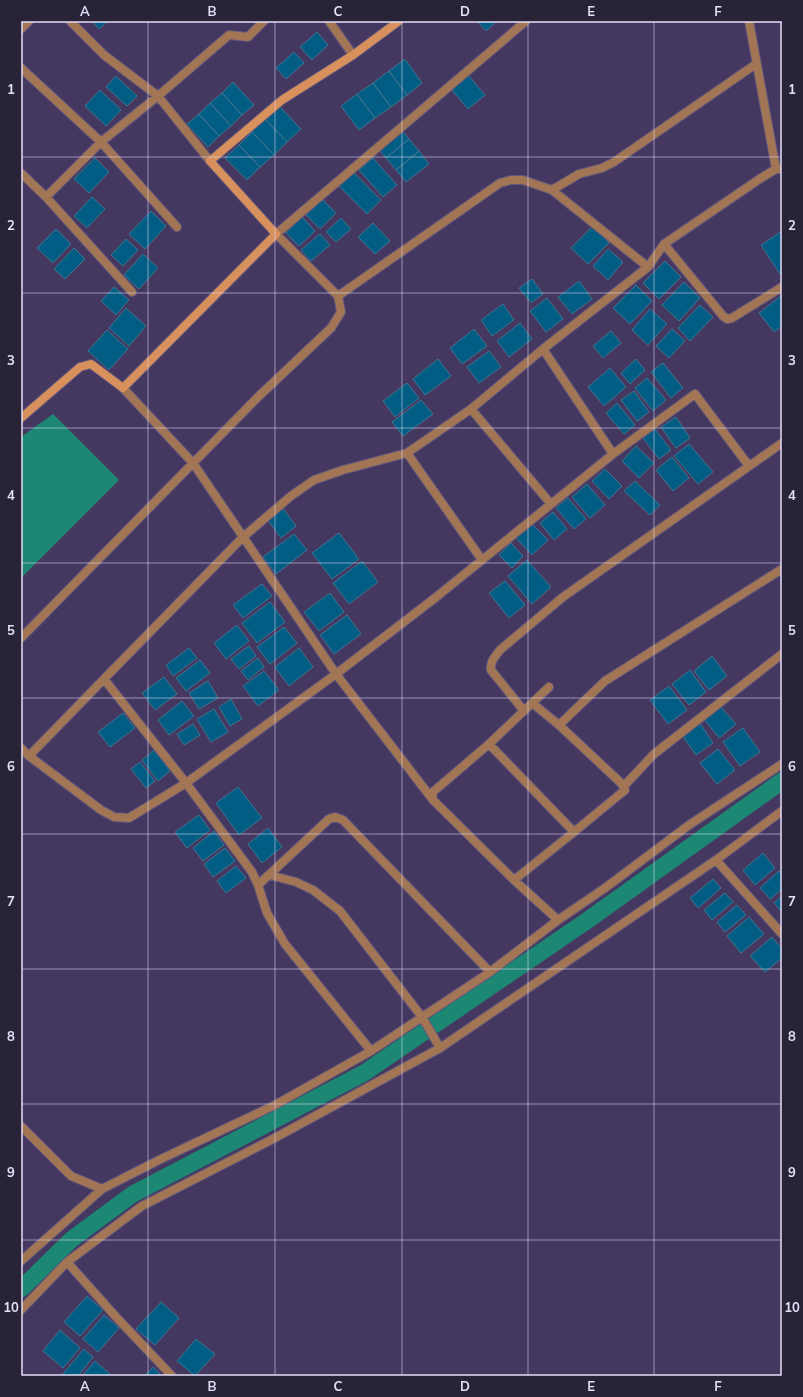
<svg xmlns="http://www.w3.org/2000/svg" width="803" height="1397" font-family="Mulish,sans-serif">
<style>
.water{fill:#1c8773}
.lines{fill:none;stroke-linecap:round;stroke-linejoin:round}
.canal{stroke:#1c8773;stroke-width:17}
.building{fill:#015d84;stroke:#42738f}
.service-casing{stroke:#61567c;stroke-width:10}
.minor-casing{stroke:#61567c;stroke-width:10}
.secondary-casing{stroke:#61567c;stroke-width:10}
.service{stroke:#a27555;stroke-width:8}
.minor{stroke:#a27555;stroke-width:8}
.secondary{stroke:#d8915c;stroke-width:8}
.grid{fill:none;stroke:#e4def8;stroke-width:1;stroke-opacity:0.55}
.neatline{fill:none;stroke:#e4def8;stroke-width:1.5}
.grid-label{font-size:13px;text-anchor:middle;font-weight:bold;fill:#e4def8}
</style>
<rect width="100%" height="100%" fill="#443861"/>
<path class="water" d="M53,414L119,480L21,578V437Z"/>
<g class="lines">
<path class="canal" d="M21,1289L72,1239L133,1194L364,1073L588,920L782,781"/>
</g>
<path class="building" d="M92,21H108L99,29Z
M477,21H497L486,31Z
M317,32L328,45L312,60L300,47Z
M294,52L304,63L286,79L276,68Z
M405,59L422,83L407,95L389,71Z
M389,71L407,95L391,107L373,83Z
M468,75L485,95L468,109L451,89Z
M116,76L137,96L127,106L106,87Z
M233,82L254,105L242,115L222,93Z
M373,83L391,107L375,118L357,94Z
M100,90L121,110L106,126L85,106Z
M222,93L242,115L231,126L210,103Z
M357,94L375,118L359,130L341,106Z
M210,103L231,126L219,136L199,114Z
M279,106L301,129L287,142L265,119Z
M199,114L219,136L208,147L187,124Z
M265,119L287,142L274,155L252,132Z
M399,127L409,139L386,158L376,146Z
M252,132L274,155L260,167L239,145Z
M409,139L419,151L396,170L386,158Z
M239,145L260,167L247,180L225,158Z
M419,151L429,164L406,182L396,170Z
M95,158L109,172L89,193L74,179Z
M373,158L397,185L383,197L359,170Z
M352,171L381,200L367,214L338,185Z
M92,197L105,209L87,228L74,216Z
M322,199L336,213L320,229L306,215Z
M151,211L166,226L145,249L129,234Z
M302,217L315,231L299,246L286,233Z
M341,218L351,229L336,242L326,232Z
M373,223L390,241L375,254L358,237Z
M593,226L609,243L588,264L571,248Z
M56,229L71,244L53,263L37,248Z
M782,231V273L780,274L761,245Z
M320,234L330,245L311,261L301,250Z
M126,239L138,250L123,266L111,255Z
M74,248L85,259L65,279L54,269Z
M608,249L623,262L608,280L593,266Z
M143,254L158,268L139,289L124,275Z
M665,261L681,277L659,299L643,283Z
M532,279L543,294L531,303L519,288Z
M579,281L592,299L572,314L558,297Z
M684,282L700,298L679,321L662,305Z
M636,285L652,301L630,324L613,308Z
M114,287L129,300L116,315L101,301Z
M782,295V326L774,332L759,313Z
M547,298L563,319L546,332L530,311Z
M503,304L514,320L492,336L481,320Z
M700,305L713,317L690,341L678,328Z
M126,308L146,326L129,346L109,328Z
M650,309L667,324L648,345L632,330Z
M520,323L532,339L509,357L497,341Z
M474,329L487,346L462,364L450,348Z
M672,329L685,341L669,358L656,346Z
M107,330L128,349L109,370L88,351Z
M611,331L621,343L603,358L593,346Z
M489,351L501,367L479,383L467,367Z
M438,359L451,376L425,395L413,379Z
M636,359L645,370L630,384L621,373Z
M663,363L683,388L671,398L651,372Z
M610,368L626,387L604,406L588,387Z
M647,378L666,400L653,411L635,388Z
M407,383L419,398L395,417L383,401Z
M634,391L649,412L637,421L621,400Z
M421,400L433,414L403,436L392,422Z
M617,403L635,425L624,434L606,413Z
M676,417L690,438L676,448L661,427Z
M655,429L671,450L659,459L643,438Z
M689,444L713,472L698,484L674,456Z
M636,446L654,463L639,478L622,461Z
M672,457L689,478L673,491L656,470Z
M605,469L622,486L609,499L592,481Z
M635,481L660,505L650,515L624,491Z
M587,484L605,505L590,518L572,497Z
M568,498L586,519L574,529L556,508Z
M282,507L296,526L281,538L267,519Z
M553,512L567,529L554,540L540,523Z
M532,524L548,540L532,555L516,538Z
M339,533L359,559L332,579L312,553Z
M294,534L307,550L276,574L263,557Z
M511,543L523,556L512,568L499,555Z
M527,560L551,587L532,604L508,576Z
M362,561L378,582L349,604L333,583Z
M505,581L525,605L509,618L489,593Z
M262,584L272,596L243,618L233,605Z
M330,593L344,612L319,631L304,612Z
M270,602L285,622L257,643L242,623Z
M347,615L361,634L334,654L320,635Z
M237,625L249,641L226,659L214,643Z
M284,627L297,643L270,664L257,647Z
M249,646L256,656L239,669L231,659Z
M189,648L197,658L173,676L166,665Z
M299,648L313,667L289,686L275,667Z
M712,656L727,676L709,690L694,671Z
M258,658L264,667L248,680L241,671Z
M200,660L210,673L186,691L176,678Z
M690,670L706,692L689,705L672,684Z
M264,671L279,690L258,706L243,686Z
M164,677L177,694L155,710L142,693Z
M208,681L218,698L199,709L189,693Z
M669,686L687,710L668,724L650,700Z
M231,699L242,719L230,726L219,707Z
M182,701L194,716L169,735L158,720Z
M720,706L736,724L719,738L704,719Z
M214,709L228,732L211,742L197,719Z
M123,713L135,728L110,747L98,732Z
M699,722L713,743L696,755L682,735Z
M193,724L200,735L184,745L177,734Z
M743,728L760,752L740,766L723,742Z
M718,749L735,770L717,784L700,763Z
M154,750L170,771L158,781L142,760Z
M140,762L155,781L146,788L131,769Z
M238,787L262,818L239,835L216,803Z
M199,815L210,830L187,848L175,832Z
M268,828L282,847L262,863L248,844Z
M214,831L224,845L203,861L193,848Z
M225,848L235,861L213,877L204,864Z
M763,853L775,868L755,885L743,870Z
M236,866L246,878L226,893L217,881Z
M779,871L782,875V889L770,899L760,888Z
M713,879L721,888L698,908L690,898Z
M725,893L733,902L712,920L704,910Z
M782,896V912L774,903Z
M737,905L746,915L725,932L717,922Z
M749,917L764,934L741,953L727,936Z
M772,937L782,949V958L765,972L750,956Z
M87,1296L103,1310L80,1336L64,1322Z
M161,1302L179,1318L155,1345L136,1329Z
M104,1315L119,1328L98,1352L83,1339Z
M60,1330L80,1348L63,1368L43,1351Z
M196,1339L215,1354L195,1376L177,1361Z
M84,1349L93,1357L78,1376H64L62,1375Z
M95,1361L111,1375L110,1376H82Z
M153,1367L162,1376H145Z"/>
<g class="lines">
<g class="service-casing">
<path id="service" d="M29,756L101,810L114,817L129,818L186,783"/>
</g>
<g class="minor-casing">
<path id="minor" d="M70,21L104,55L158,96L210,161
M329,21L353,55
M749,21L776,169
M21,29L29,21
M21,68L101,142L177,227
M21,173L46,197L132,292
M552,190L579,174L602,168L614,162L756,64
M46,197L101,142L158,96L229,35L248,37L264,21
M664,244L723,316L727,319L732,318L782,287
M338,296L500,183L511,180H523L552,190L648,267
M543,349L613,454
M123,388L193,463L336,674L433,800
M471,409L551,504
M407,453L471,409L543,349L648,267L664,244L761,178L776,169H782
M21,638L259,396L331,328L341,312L338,296L276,234L526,21
M104,679L243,537L291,496L314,480L343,470L407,453L482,560
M549,687L489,744L434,791L432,794L433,800L514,880L558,920
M524,711L491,670C490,661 495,657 500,650L563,597L782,443
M559,725L605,681L782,569
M489,744L574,832
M21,748L29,756L104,679L186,783L252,872L258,885L267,913L285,944L371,1051
M186,783L336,674L435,598L613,454L695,394L749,466
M624,786L654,754L782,654
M716,860L782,934
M270,875L296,882L313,890L340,911L422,1017L440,1048
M514,880L574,832L625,790L621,783L559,725L532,703
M258,885L329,819L335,817L343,820L490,972
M21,1126L71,1176L102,1189L159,1160L275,1105L371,1051L490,972L558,920L605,888L689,825L782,764
M21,1261L102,1189
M67,1262L117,1318L172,1376
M21,1310L67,1262L142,1206L271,1140L440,1048L716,860L782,811"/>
</g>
<g class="secondary-casing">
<path id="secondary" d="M21,418L80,367L91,364L123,388L276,234L210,161L282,100L353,55L399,21"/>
</g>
<use href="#service" class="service"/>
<use href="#minor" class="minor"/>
<use href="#secondary" class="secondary"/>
</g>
<path class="grid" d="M148,21V1376M275,21V1376M402,21V1376M528,21V1376M654,21V1376M21,157H782M21,293H782M21,428H782M21,563H782M21,698H782M21,834H782M21,969H782M21,1104H782M21,1240H782"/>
<rect width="803" height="1397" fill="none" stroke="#282336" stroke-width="44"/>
<rect x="22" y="22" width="759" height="1353" class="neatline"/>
<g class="grid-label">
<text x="85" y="16">A</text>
<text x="212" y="16">B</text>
<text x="338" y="16">C</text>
<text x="465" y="16">D</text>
<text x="591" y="16">E</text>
<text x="718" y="16">F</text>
<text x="11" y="94">1</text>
<text x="792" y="94">1</text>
<text x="11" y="230">2</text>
<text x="792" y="230">2</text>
<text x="11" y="365">3</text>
<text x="792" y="365">3</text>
<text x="11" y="500">4</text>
<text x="792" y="500">4</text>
<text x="11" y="635">5</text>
<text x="792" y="635">5</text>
<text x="11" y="771">6</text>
<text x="792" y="771">6</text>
<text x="11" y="906">7</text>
<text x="792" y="906">7</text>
<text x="11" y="1041">8</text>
<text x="792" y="1041">8</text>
<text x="11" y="1177">9</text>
<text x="792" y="1177">9</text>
<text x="11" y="1312">10</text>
<text x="792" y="1312">10</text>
<text x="85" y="1391">A</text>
<text x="212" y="1391">B</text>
<text x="338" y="1391">C</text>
<text x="465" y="1391">D</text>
<text x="591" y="1391">E</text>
<text x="718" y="1391">F</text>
</g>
</svg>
